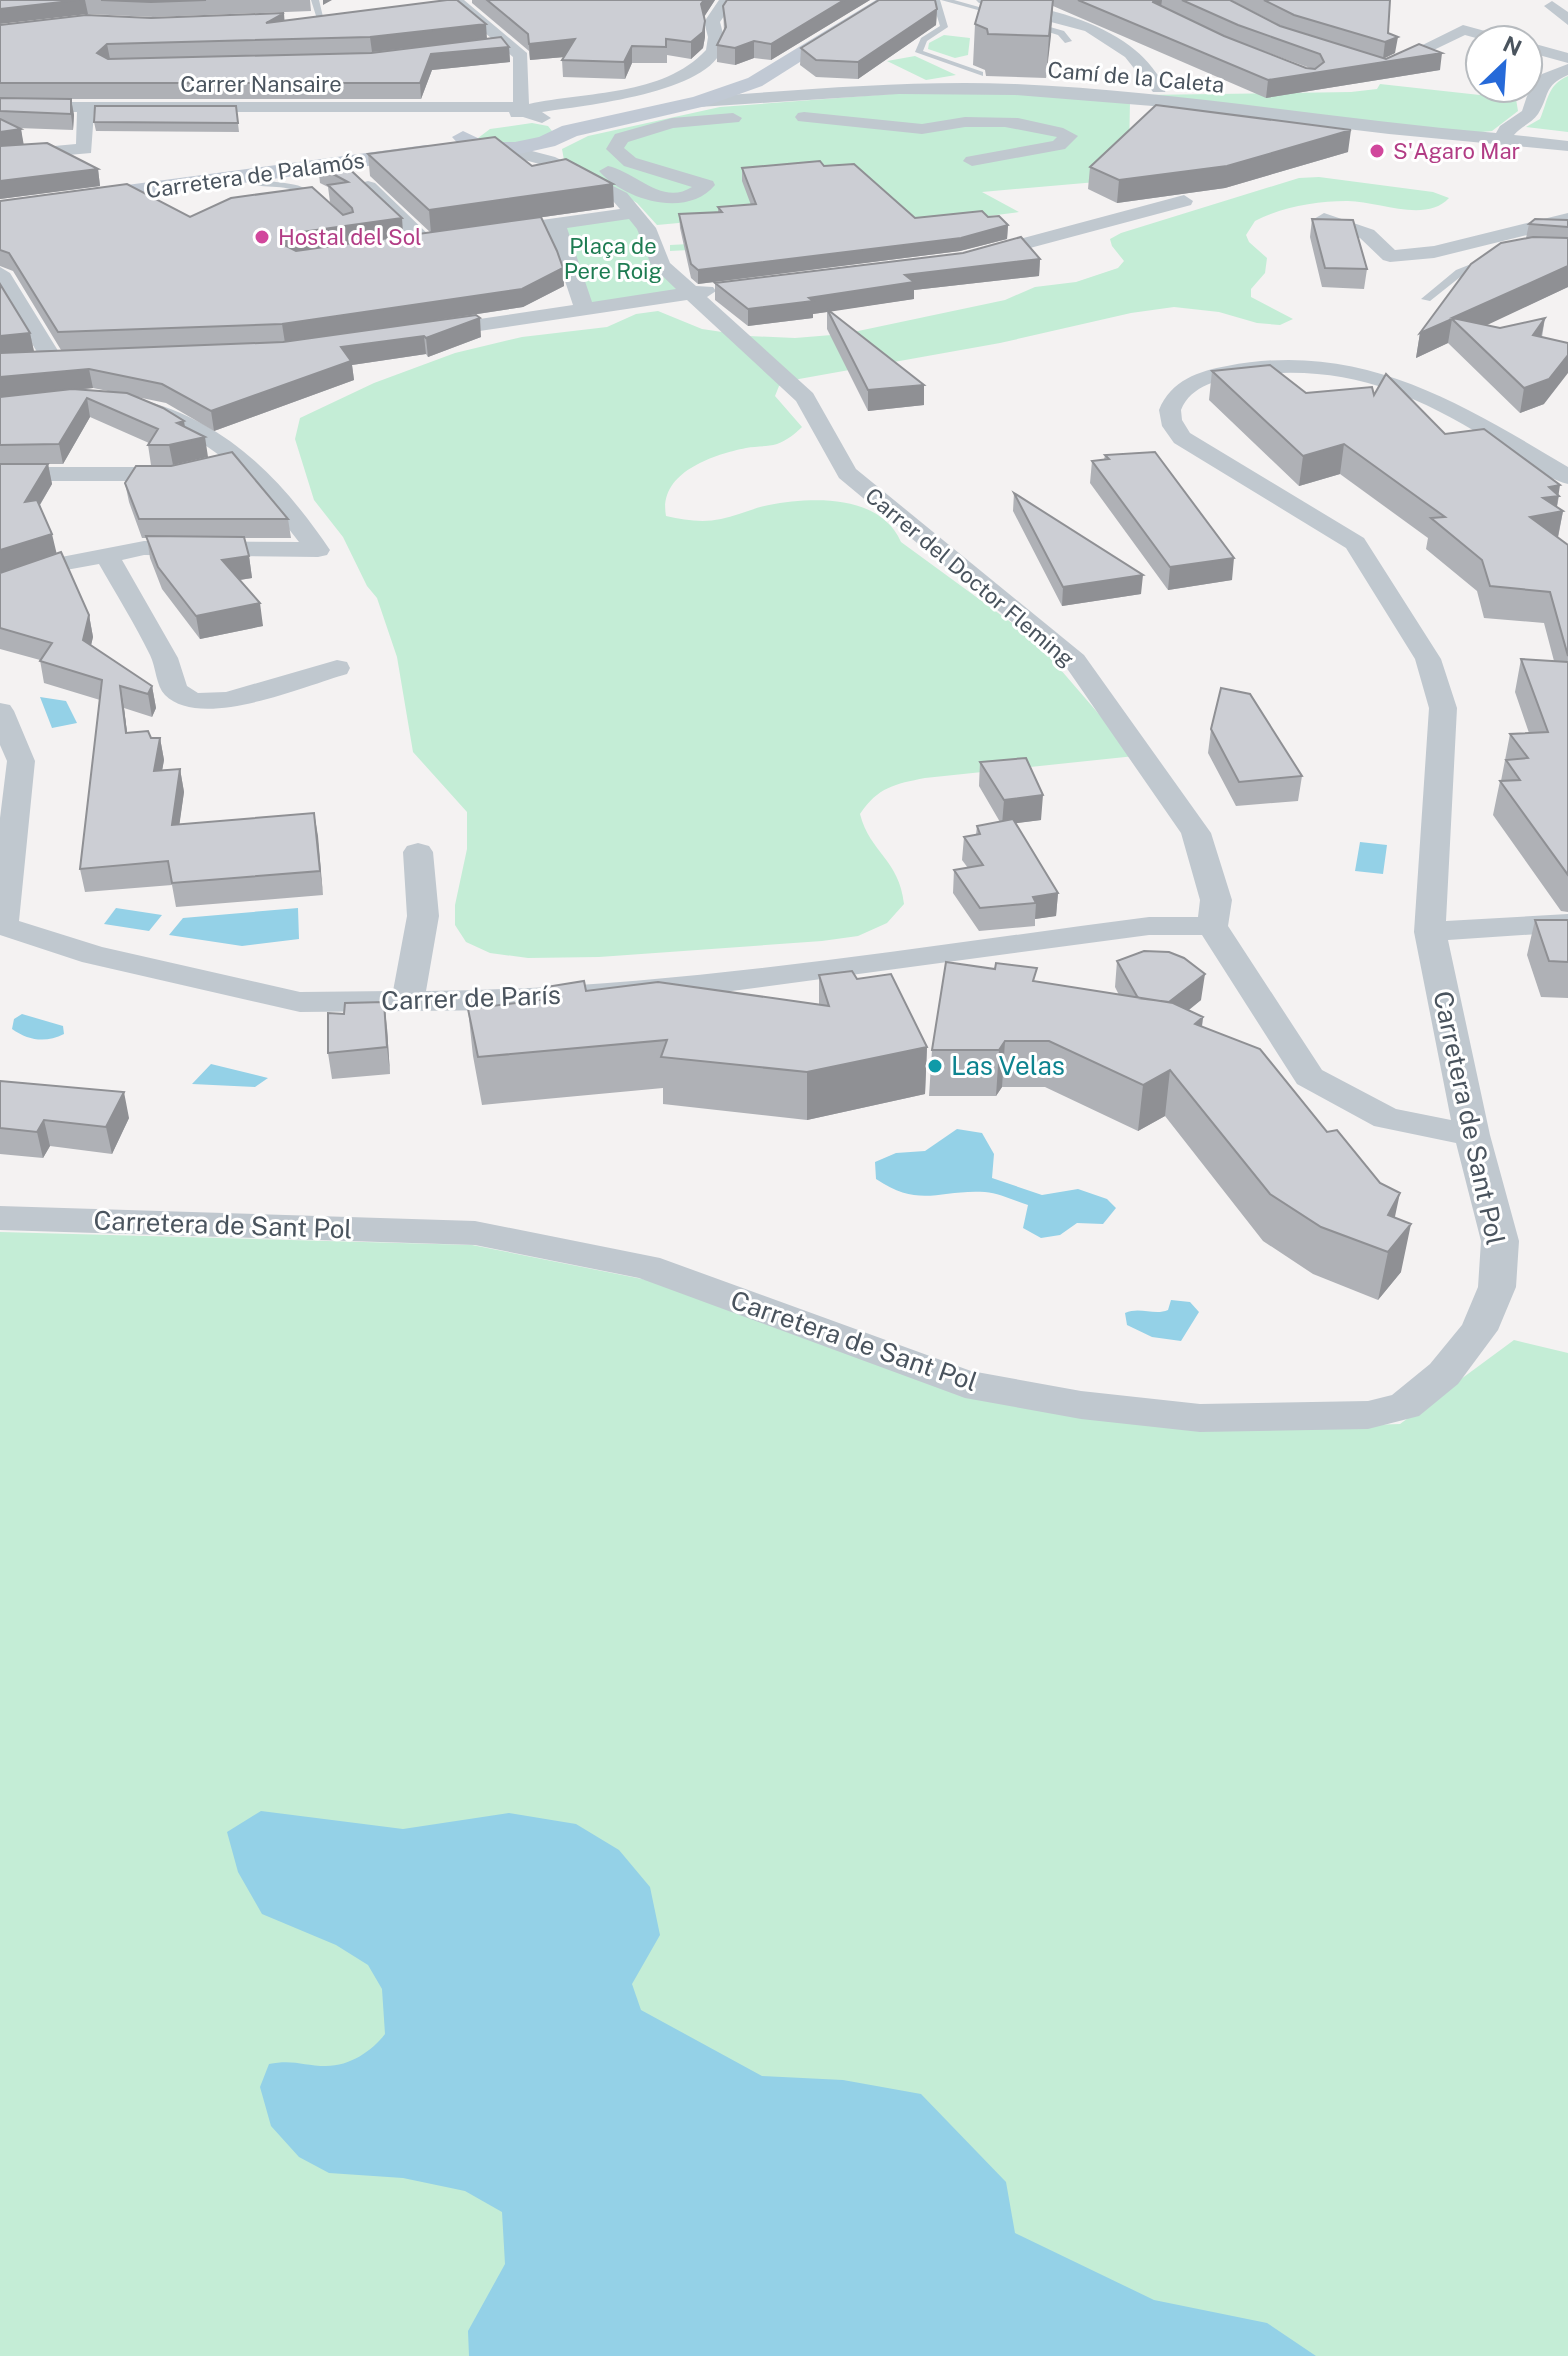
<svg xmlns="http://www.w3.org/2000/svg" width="1568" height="2356" font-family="'Public Sans',sans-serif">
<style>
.green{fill:#c4edd6}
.water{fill:#94d1e7}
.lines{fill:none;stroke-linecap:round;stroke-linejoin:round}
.lane{fill:#c0c8cf;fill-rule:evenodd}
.street{fill:#c0c8cf;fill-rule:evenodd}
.secondary{fill:#c1c9d4;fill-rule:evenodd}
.wall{fill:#afb1b6;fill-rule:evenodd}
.shaded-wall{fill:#8f9094}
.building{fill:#ccced4;stroke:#8f9094;stroke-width:2}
.hotel-dot{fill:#d1479c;stroke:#fff;stroke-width:3}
.culture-dot{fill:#0f9aa8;stroke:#fff;stroke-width:3}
.labels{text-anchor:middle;stroke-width:6;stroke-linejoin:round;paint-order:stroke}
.far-street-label{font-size:22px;fill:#4a545e;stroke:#fff}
.far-hotel-label{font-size:22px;fill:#b23c85;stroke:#fff;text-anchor:start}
.far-park-label{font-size:22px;fill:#1e7c52;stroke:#fff}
.street-label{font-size:26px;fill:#4a545e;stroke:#fff}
.culture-label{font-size:26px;fill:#0d838f;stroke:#fff;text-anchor:start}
</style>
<rect width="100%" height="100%" fill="#f4f2f2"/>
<path class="green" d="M944,35L970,38L968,55L955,58L928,49L929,43Z
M915,56L956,75L926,80L887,61Z
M1568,76V132L1526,127L1540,119C1548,101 1547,85 1568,76Z
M1380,84L1516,99L1518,111L1492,131L1470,133L1141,95L1351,92L1377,89Z
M944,90L1130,101L1129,154L1108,181L982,192L1019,212L749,247L670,251V245L728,242L733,218L657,225L637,203L564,160L562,149L588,136L720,107Z
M532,123L548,126L552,131C534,145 498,146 478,138L490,129Z
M1319,177L1433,192L1449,198C1425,224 1376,200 1346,201C1317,201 1281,207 1255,221L1246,235L1249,242L1267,258L1265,273L1251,289V297L1293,319L1280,325L1257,323L1219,312L1174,307L1131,313L1000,343L799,379L779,386L775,396L802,427C795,434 787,440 777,444C767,447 756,446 746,448C712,455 658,473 666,516C685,520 702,523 721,519C737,516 753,508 769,505C813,497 880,494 901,542L1046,648L1054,662L1135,756L925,778C895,784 878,787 860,814C870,853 899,859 904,904L887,923L858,936L822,941L599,957L528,958L490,953L466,942L455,925V905L467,849V812L413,752L397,657L377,598L367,586L343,537L314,500L295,439L300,418L374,383L455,353L522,337L607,327L636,314L658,311L702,329L749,336L795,338L844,334L1005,300L1035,287L1076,282L1118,268L1124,261L1112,246L1110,239L1121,233L1299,178Z
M633,213L689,293L584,307L556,224Z
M0,1232L472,1245L647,1280L944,1389L1197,1431L1400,1424L1514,1340L1568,1353V2356H0Z"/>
<path class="water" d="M40,697L66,701L77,723L52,728Z
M1360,842L1387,845L1383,874L1355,871Z
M116,908L162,915L149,931L104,924Z
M298,908L299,939L242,946L169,935L183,918Z
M22,1014L63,1026L64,1034C46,1043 29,1041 12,1029L14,1019Z
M211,1064L268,1078L255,1087L192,1084Z
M957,1129L982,1133L994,1154L992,1178L1042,1195L1078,1189L1107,1199L1116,1208L1103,1224L1077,1223L1060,1235L1041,1238L1023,1228L1028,1205C1015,1201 999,1193 985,1192C939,1189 921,1209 876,1179L875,1162L896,1153L925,1151Z
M1171,1300L1190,1302L1199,1312L1181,1341L1152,1337L1127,1325L1125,1313C1140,1306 1154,1316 1168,1310Z
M261,1811L403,1829L509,1813L576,1824L619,1850L650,1887L660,1935L632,1984L641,2010L762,2076L843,2080L921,2094L1006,2182L1015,2233L1154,2300L1267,2323L1316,2356H469L468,2331L505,2264L502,2212L465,2191L403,2178L329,2173L299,2157L271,2126L260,2087L269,2064C293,2059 304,2066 326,2066C350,2066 372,2051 385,2034L382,1989L368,1965L336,1945L262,1914L238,1872L227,1832Z"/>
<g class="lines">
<path class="lane" d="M311,0H319L324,21L317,19Z
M932,0H940L948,27L927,41L923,51L983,72V76L915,52L921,38L940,26Z
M941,0H954L1004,14L1000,16Z
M1029,21L1064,31L1072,41L1065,43L1058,35L1026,25Z
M248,173C275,190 297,173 327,204L319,206C294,183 281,189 251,185L243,176Z
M1484,259L1492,261L1464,274L1430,301L1421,299L1456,270Z"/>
<path class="street" d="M447,0H464L527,53L529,104C587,91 662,97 706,50L708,37L704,22L719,0H735L720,22C722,30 725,38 723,46C712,93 581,106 542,112L551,118L542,123L523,117H511L509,112H94L91,153L0,161V151L76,144L77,112H0V102H513V57Z
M976,0C1026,0 1097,18 1135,50C1147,59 1158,75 1167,88L1165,92H1153L1125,57L1085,31L979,3Z
M1552,1L1568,12V25L1544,6Z
M1463,25L1507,37L1509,40H1483L1465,35L1390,71H1378L1376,68Z
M1528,42L1568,53V63L1528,52Z
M1568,64V75C1543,86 1550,95 1538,114C1532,123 1520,127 1514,135L1568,141V151L1389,134L1165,107L1015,95L899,94L699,107L691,102L699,97C804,90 909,80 1014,84C1175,91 1336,119 1496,133L1500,126L1522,111L1527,96L1542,74Z
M804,112L922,124L965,117L1018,118L1063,128L1078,136L1065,149L972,166L963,161L966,157L1053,141L1057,137L1005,127H965L922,134L798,121L795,117L798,113Z
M733,113L742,118L739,122L673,128L628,142L624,148L636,158L713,181L715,185C687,219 624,200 599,171L608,166C636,172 662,206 692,187L624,166L606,149L615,134L672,118Z
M505,144L555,157L627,193L656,228L670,263L696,286L713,287L716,291L707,297L813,393L856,469L1084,655L1211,833L1232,900L1228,926L1322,1070L1396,1109L1451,1120L1414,932L1429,708L1415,659L1346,548L1174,443L1162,426L1159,410C1171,380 1199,371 1227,366C1360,340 1459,402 1568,467V484C1540,477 1512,453 1488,439C1406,389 1340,363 1243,376C1220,379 1191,385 1181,410L1182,420L1190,433L1364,538L1441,659L1457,708L1446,921L1568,914V932L1448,940L1490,1135L1519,1241L1516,1287L1498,1330L1458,1384L1419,1416L1368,1429L1200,1432L1081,1419L965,1398L639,1278L475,1245L0,1230V1206L475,1221L660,1258L971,1371L1081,1391L1200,1404L1368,1401L1392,1395L1430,1364L1462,1325L1478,1287L1481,1241L1456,1143L1374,1126L1297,1084L1202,935H1149L717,993L518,1010L300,1012L82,962L0,935V818L7,761L0,745V703L10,705L14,711L35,761L19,921L102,947L300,992L393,991L407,916L403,852L407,846L418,843L429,846L433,852L439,916L426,991C668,989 909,948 1149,917H1198L1200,900L1181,833L1066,667L839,478L796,401L687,300L432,338L425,336L421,332L432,326L573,305L548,230L498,237L491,235L488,231L491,227L620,209L613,201L543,165L499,153L496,149ZM629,219L637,229L651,265L676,289L592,302L567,228Z
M368,181L375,183L431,237L434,241L431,245H417L361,191L359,187L361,183Z
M1184,195L1193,201L1191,205L978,262L968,256L971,252Z
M1324,213L1374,230L1395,250L1434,246L1568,213V225L1434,258L1390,262L1383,260L1360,238L1317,223L1314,219Z
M0,267L10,273L65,362L62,367H46L43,362L0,290Z
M139,399C226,421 281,478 330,550L327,555L318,557L144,555L122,560L178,658L187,686L198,693L226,692L337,660L347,662L350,668L347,674C304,686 201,731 165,695C156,686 156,667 150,655C135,624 116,594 99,564L66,570L0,593V576L51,559L144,541L299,542C247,475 215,438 131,411L128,406Z
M0,467H177L185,469L189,474L185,479L177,481H0Z"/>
<path class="secondary" d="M876,0H898L762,86L706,106L577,136L555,146L515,155L476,153L463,149L452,137L463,131L486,142H515L539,137L562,126L693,97L748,78Z
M426,145L434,147L437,152L434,157L0,216V202Z"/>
</g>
<path class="wall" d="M0,0H310L311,11L153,17L88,14Z
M472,0H715L704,17L705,37L703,48L691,59L667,55V63H632L625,79L563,77L562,60L564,57L530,60L529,51L472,3Z
M727,0H870L771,60L754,58L735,65L717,62V45L724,31L723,6Z
M982,0H1230L1280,26L1287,29L1231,0H1390L1388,33L1395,53L1384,58L1440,70L1266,98L1053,6L1046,78L986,76L985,70L973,65L975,24ZM1247,45L1310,68H1306Z
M937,9L936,25L858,79L816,77L800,65L801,48Z
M151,18L284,20L487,39L509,47L510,62L432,70L421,99H71L74,115L73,130L18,128L21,129L23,145L98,169L100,186L0,199V25Z
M236,106L239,132L96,131L94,122Z
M1348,152L1225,188L1117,203L1088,189L1090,167Z
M368,154L532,166L614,207L486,225L563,268L564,286L523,307L446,319L481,337L428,357L426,354L352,365L354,380L214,431L166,403L137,397L184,421L173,465H151L148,445L149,443L90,417L63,464H48L52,484L40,505L56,554L89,615L93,637L91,645L152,686L156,708L152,717L124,708L127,733L151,738H160L164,760L162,770L180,769L184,792L179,825L314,813L323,895L176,907L172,885L85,892L80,869L100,700L44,683L40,660L0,649V284L30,333L34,351L61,350L13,271L0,266V201L190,217L343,215L330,202L328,187L320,183L318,166L343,163L402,218L403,236L431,233L370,176ZM93,388L113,392L77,390Z
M824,166L915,218L988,217L1008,225L1007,239L960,251L698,284L691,278L680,228L679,214L718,213V207L751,205L742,181V168Z
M1312,219L1367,269L1364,289L1322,287L1310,237Z
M1568,220V287L1485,325L1500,328L1545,318L1542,337L1544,404L1520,413L1448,343L1416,358L1420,333L1526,238L1529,224Z
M1040,259L1039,276L914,290V299L830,311L924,405L868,411L827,329V312L813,314V318L748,326L715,300V283Z
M1212,371L1306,393L1374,395L1559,496L1557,507L1563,511L1558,538L1568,545V912L1561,911L1493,815L1500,781H1501L1510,734L1529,733L1515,692L1521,659L1554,661L1544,623L1484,618L1477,591L1426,549L1428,538L1340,474L1299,486L1209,400Z
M1105,455L1232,580L1168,590L1090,483L1092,461L1104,460Z
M125,483L288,519L291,538H244L249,556L252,578L240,580L263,626L200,639L162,589L150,558L147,538H142L129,502Z
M1014,493L1141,594L1062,606L1013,511Z
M1211,729L1302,776L1298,801L1236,806L1208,753Z
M980,762L1041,820L1015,823L1058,893L1056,916L1035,919V926L979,931L953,893L954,870L968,868L962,860L964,837L976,835L977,826L1000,822L979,786Z
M1535,920H1568V998L1541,997L1527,955Z
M1117,961L1201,1000L1189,1010L1203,1017L1202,1027L1395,1218L1401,1272L1378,1300L1313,1274L1263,1241L1165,1116L1138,1131L1045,1087H1002L996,1096H929L932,1050L1119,995L1115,987Z
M819,975L857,979L927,1047L925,1094L807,1120L663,1104V1088L482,1105L473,1056L468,1009L547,1000L546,987L586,991L819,1004Z
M387,1028L390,1074L332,1079L328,1053Z
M0,1081L129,1118L112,1154L50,1146L43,1158L0,1154Z"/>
<path class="shaded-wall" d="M79,0H85L88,14L0,24V9Z
M323,0H332L323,5Z
M704,0H715L702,20L701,4Z
M844,0H870L771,60V44Z
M1053,0L1051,36L1046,78L1049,36Z
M1153,0H1162L1161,7L1153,10Z
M937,9L936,25L858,79V62Z
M284,13L285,28L266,23Z
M705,21V37L703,48L691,59V42Z
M486,24L487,39L372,52L370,37Z
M1398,37L1395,53L1383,59L1385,42Z
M575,39L576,56L530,60L529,44Z
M754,41V58L735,65V48Z
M107,44L110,59L99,68L97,53Z
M632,46V63L625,79L624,62Z
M509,47L510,62L432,70L421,99L420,83L431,54Z
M1442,53L1440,70L1266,98L1268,80Z
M71,99L74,115L73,130L71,114Z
M21,129L24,146L0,149V132Z
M1351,130L1348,152L1225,188L1117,203L1119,180Z
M98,169L100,186L0,199V181Z
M613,184L614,207L431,233L429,210Z
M402,218L403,236L286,263L284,240L295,233Z
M1008,225L1007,239L960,251L698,284V270Z
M1040,259L1039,276L914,290V299L828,312L827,309V312L813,314V318L748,326V309L809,298L905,275Z
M1568,266V287L1468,334L1452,318Z
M563,268L564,286L523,307L285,343L282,324Z
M480,318L481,337L428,357L426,338Z
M1545,318L1540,342L1533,335Z
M1452,319L1448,343L1416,358L1420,333Z
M30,333L34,352L0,355V336Z
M424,336L426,354L352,365L354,380L214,431L211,411L341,347Z
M1568,355V373L1544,404L1520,413L1524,388Z
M89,369L93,388L0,397V377Z
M924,385V405L868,411V390Z
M87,398L90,417L63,464L59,444Z
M184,421L187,440L205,437L208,457L173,465L169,445L177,423Z
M1344,444L1340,474L1299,486L1303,456Z
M48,464L52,484L29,523L25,502Z
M1560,485L1556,512L1563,511L1557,541L1530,517L1549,487Z
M52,534L57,555L0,573V550Z
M249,556L252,578L226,582L222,560Z
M1234,558L1232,580L1168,590L1170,567Z
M1143,575L1141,594L1062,606L1063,587Z
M260,603L263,626L200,639L196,616Z
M89,615L93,637L87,662L83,640Z
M120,686L124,708L130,756L126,733Z
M152,686L156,708L152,717L148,694Z
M160,738L164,760L158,794L154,771Z
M180,769L184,792L176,849L172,825Z
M1043,795L1041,820L1002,825L1004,800Z
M314,813L318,836L323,895L320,871Z
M1058,893L1056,916L1035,919L1036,903L1033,897Z
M1205,974L1201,1000L1146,1044L1149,1018Z
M384,1002L387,1028L390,1074L387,1047Z
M1203,1017L1197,1062L1195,1024Z
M1005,1041L1002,1087L996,1096L999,1050Z
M927,1047L925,1094L807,1120V1072Z
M1170,1070L1165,1116L1138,1131L1143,1085Z
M124,1092L129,1118L112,1154L106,1127Z
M44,1120L50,1146L43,1158L37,1132Z
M1400,1193L1390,1240L1388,1215Z
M1411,1224L1401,1272L1378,1300L1388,1252Z"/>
<path class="building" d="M0,0H79L0,9Z
M101,0H206L151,2Z
M447,0H457L486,24L370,37L107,44L97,53L108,59L371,53L501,37L509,47L431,54L420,83H0V25L86,15L151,18L284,13L266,23Z
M487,0H704L701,4L705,21L703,32L691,42L666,39V47L632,46L624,62L562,60L575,39L529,44L528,34Z
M727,0H844L771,44L754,41L735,48L717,45L726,27L723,6Z
M879,0H935L937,9L858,62L816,60L801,48Z
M982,0H1053L1049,36L988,34L987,29L975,24Z
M1078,0H1154L1153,2L1224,36L1306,68L1315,69L1324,62L1320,54L1238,25L1182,0H1230L1280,26L1386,59L1419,44L1442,53L1268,80Z
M1264,0H1390L1388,33L1398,37L1385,42L1294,15Z
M0,98L71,99V114L0,111Z
M1156,105L1351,130L1227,166L1119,180L1090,167Z
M95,106H236L238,123L94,122Z
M0,119L21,129L0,132Z
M495,137L532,166L566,159L613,184L429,210L368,154Z
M47,143L98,169L0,181V146Z
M820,161L824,166L854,164L915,218L982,211L988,217L999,216L1008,225L961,238L698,270L691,264L679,214L722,212L718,207L756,204L742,168Z
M343,163L402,218L295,233L284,240V245L296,251L541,217L557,251L563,268L522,289L282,324L58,332L9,253L0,250V201L127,184L190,217L231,198L312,187L343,215L353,212L352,208L328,185L348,182L318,166Z
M1312,219L1353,220L1367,269L1325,268Z
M1535,219L1568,220V227L1529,224Z
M1021,237L1040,259L905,275L914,282L809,298L813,301L748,309L715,283L963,253Z
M1533,237L1568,238V266L1452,318L1500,328L1545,318L1533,335L1568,343V355L1549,379L1524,388L1452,319L1420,333L1471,264L1501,243Z
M0,284L30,333L0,336Z
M827,309L924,385L868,390Z
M476,315L480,318L426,338L424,336L341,347L351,361L211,411L162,384L89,369L0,377V353L283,342Z
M1270,365L1306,393L1372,387L1374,395L1386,374L1445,434L1484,429L1560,485L1549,487L1559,496L1543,498L1563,511L1530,517L1568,545V656L1550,592L1490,586L1482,560L1431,518L1445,517L1344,444L1303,456L1212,371Z
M72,389L127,393L163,408L184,421L177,423L205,437L169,445H148L158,429L87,398L59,444L0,445V397Z
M232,452L288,519H139L125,483L136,466H171Z
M1155,452L1234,558L1170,567L1092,461L1109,459L1105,455Z
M0,464H48L25,502L37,500L52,534L0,550Z
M1014,493L1143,575L1063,587Z
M146,536L244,537L249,556L222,560L260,603L196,616L158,567Z
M61,552L89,615L83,640L152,686L148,694L120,686L126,733L148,731L151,738H160L154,771L180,769L172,825L314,813L320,871L172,883L168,861L80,869L102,680L40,661L52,643L0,628V573Z
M1521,659L1568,662V875L1500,781L1520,780L1506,760L1528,758L1510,734L1548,732Z
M1221,688L1250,694L1302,776L1239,782L1211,729Z
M1026,758L1043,795L1004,800L980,762Z
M1013,819L1058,893L1033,897L1036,903L980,908L954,870L983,865L964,837L980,834L977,826Z
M1535,920H1568V962L1549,961Z
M1144,951L1169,952L1184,958L1205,974L1169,1002L1138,998L1117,961Z
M946,962L995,969L996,963L1037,968L1033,981L1173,1003L1203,1017L1195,1024L1260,1049L1327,1132L1337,1130L1380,1183L1400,1193L1388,1215L1411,1224L1388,1252L1321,1227L1270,1194L1170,1070L1143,1085L1049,1041H1005L999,1050H932Z
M852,971L857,979L891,974L927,1047L807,1072L661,1057L667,1040L478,1057L468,1009L549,999L546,987L584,981L586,991L658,982L829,1006L819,975Z
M384,1002L387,1047L328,1053V1013L344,1014L345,1003Z
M0,1081L124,1092L106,1127L44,1120L37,1132L0,1128Z"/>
<g class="hotel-dot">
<circle cx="1377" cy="151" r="8"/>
<circle cx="262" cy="237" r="8"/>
</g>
<circle class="culture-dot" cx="935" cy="1066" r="8"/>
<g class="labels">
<g class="far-street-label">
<text transform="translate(1136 77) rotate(5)" y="8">Camí de la Caleta</text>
<text x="261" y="92">Carrer Nansaire</text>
<text transform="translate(255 175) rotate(-8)" y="8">Carretera de Palamós</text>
<text transform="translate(970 577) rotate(40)" y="8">Carrer del Doctor Fleming</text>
</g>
<g class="far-hotel-label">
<text x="1393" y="159">S'Agaro Mar</text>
<text x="278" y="245">Hostal del Sol</text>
</g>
<g class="far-park-label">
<text x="613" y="254">Plaça de<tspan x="613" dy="25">Pere Roig</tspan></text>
</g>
<g class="street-label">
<text transform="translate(471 998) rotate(-2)" y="9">Carrer de París</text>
<text transform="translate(1469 1118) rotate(78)" y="9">Carretera de Sant Pol</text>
<text transform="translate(223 1225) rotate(2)" y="9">Carretera de Sant Pol</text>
<text transform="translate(854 1341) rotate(19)" y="9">Carretera de Sant Pol</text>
</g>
<g class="culture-label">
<text x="951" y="1075">Las Velas</text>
</g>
</g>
<g transform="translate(1504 64) rotate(25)"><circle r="38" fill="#ffffff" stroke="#b7bbbf" stroke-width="2"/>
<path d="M0-6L14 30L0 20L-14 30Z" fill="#266ad9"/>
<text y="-12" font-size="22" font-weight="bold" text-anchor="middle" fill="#4a545e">N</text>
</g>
</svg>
